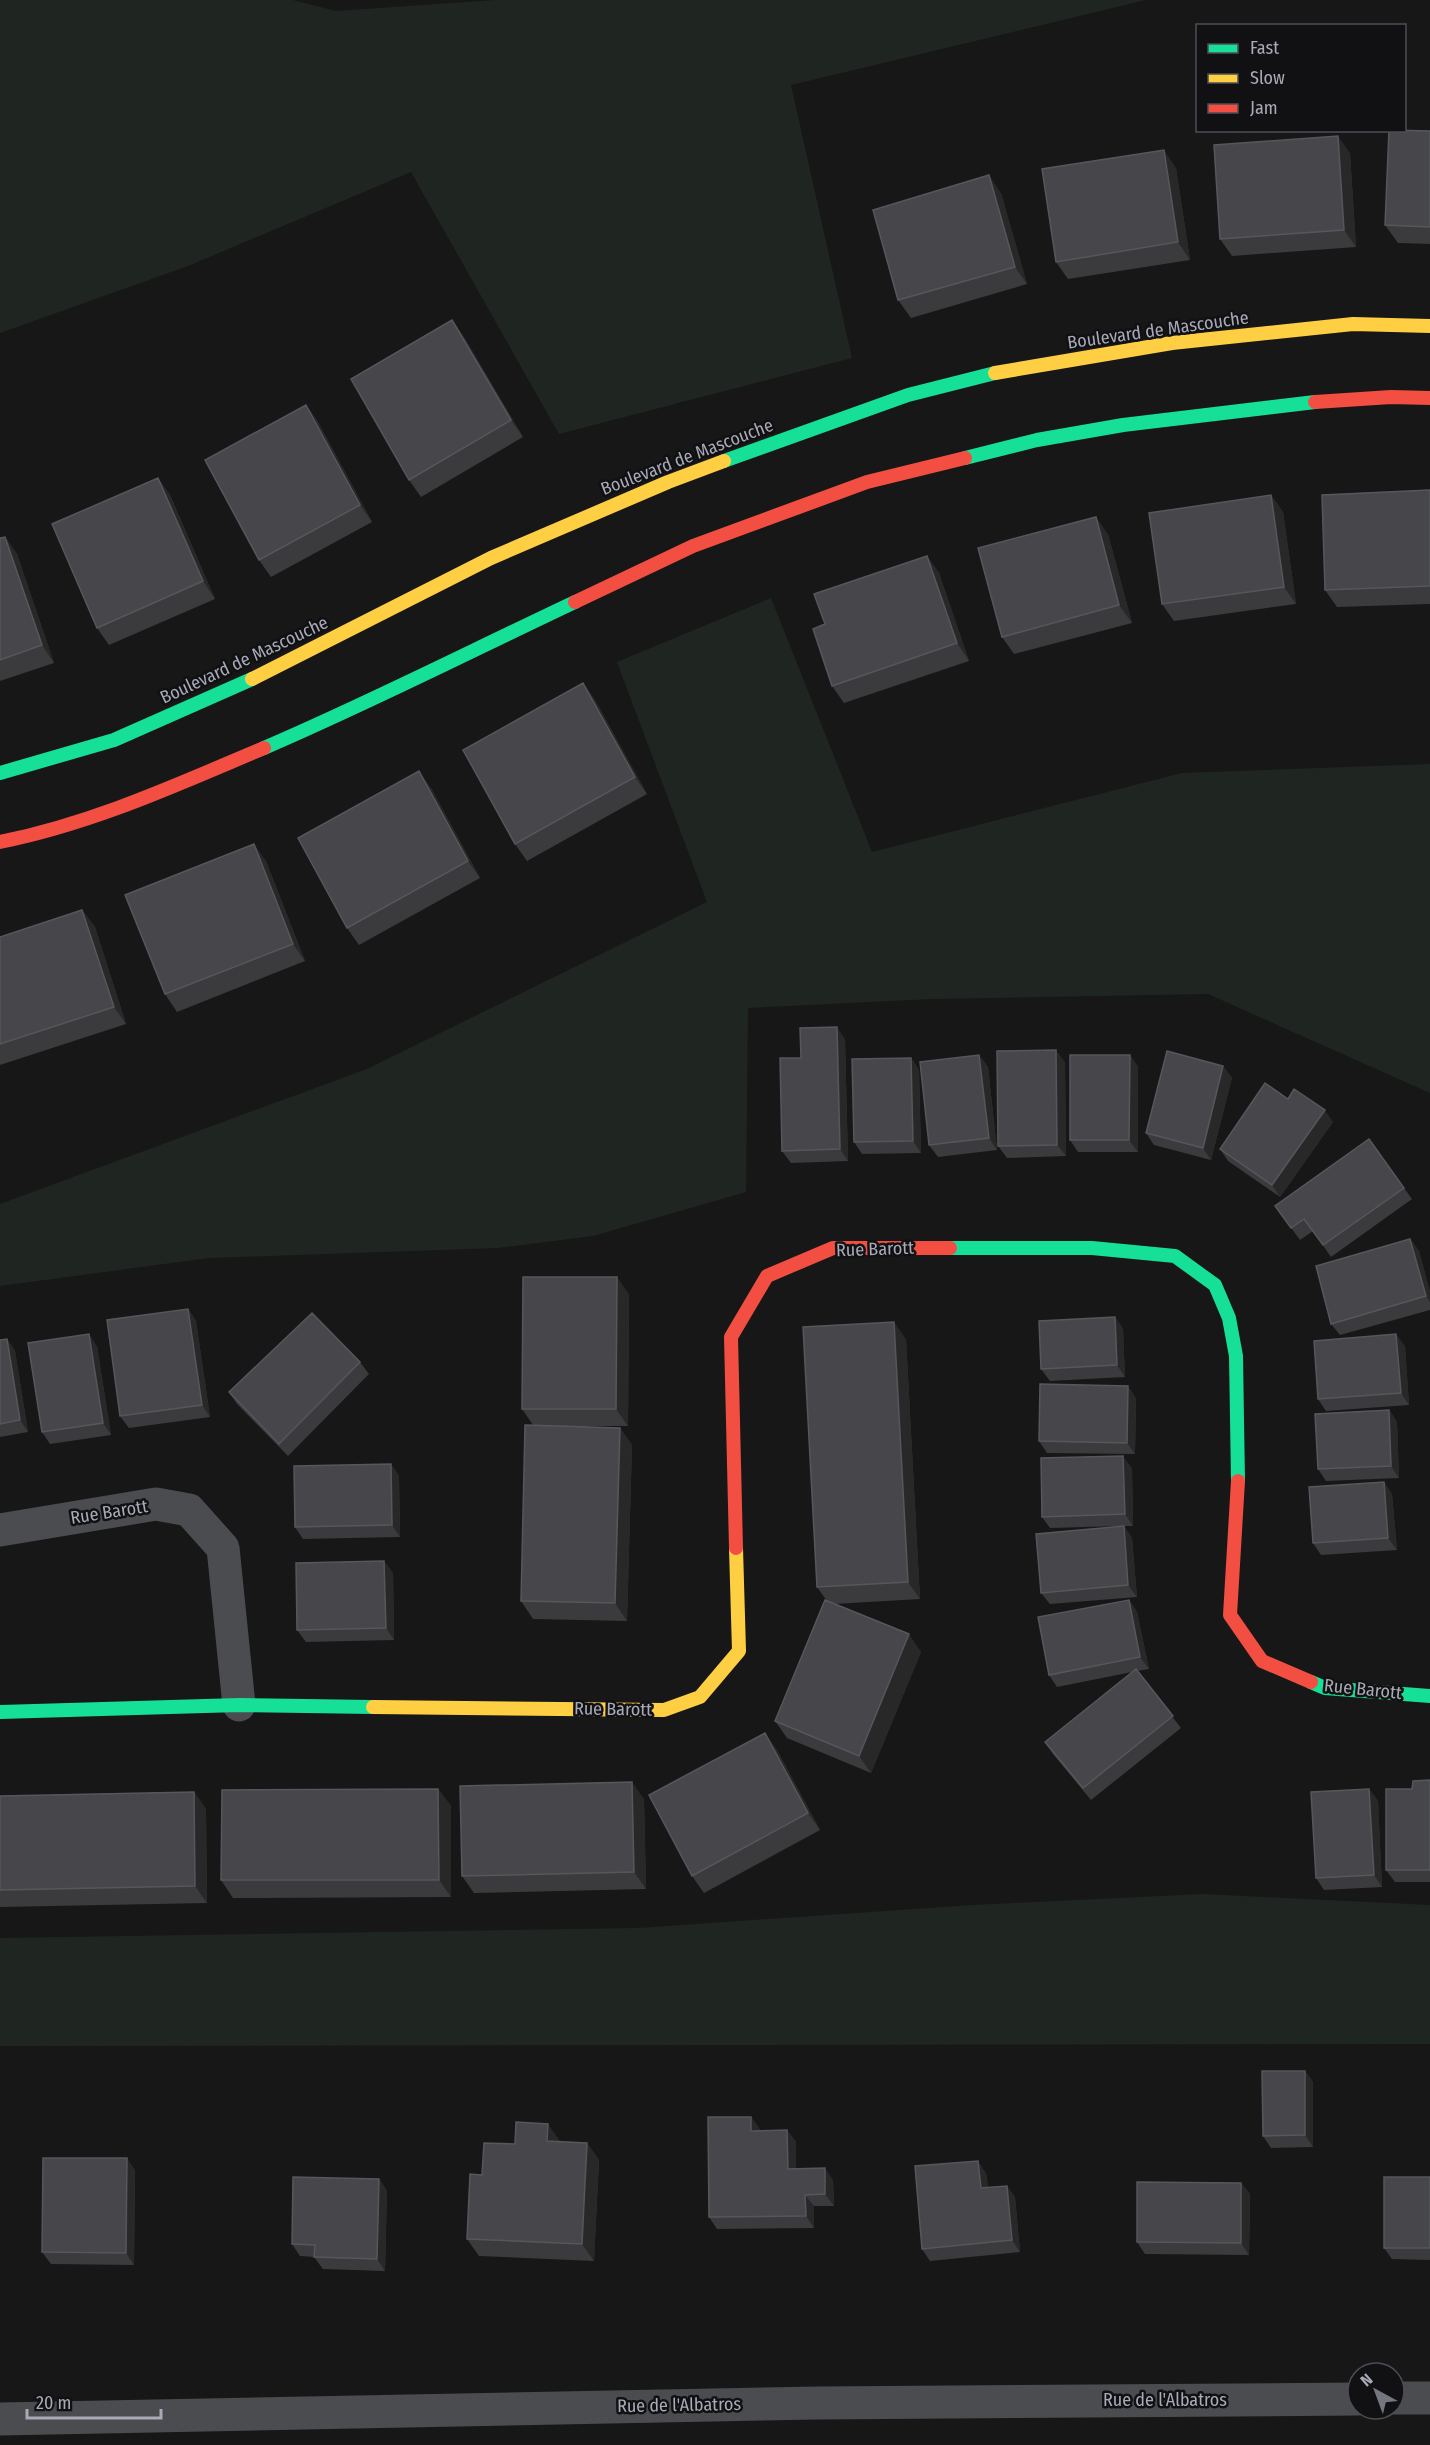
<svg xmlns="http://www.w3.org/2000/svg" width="1430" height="2445" font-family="'Fira Sans Condensed',sans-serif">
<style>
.green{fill:#1f2621}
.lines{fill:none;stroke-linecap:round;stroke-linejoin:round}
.street{stroke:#4b4c50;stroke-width:33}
.fast{stroke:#16e098;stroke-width:14}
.slow{stroke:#ffcf43;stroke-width:14}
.jam{stroke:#f24e42;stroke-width:14}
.wall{fill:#3b3b3e}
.shaded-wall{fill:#282829}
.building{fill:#47474b;stroke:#56575c;stroke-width:1.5}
.labels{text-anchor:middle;stroke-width:5;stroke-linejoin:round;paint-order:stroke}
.street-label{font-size:18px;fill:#a8aab8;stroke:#111113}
</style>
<rect width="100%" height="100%" fill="#171717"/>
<path class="green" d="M0,0H293L336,11L495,0H1146L791,85L852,358L559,434L411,172L188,266L0,333Z
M771,598L872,852L1182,773L1430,764V1093L1208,994L931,999L748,1008L746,1192L593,1236L497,1248L209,1258L0,1286V1204L367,1069L707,902L617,662Z
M1202,1894L1430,1905V2044L0,2046V1938L639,1928L972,1905Z"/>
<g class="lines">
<path class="street" d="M0,1530L156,1504L189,1510L223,1548L239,1705
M1394,2398H1430
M0,2419L818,2403L1358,2399"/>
<path class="fast" d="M965,458L1037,440L1123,425L1315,402
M724,461L908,395L995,373
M264,748C369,703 471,651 575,602
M0,773L114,740L252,679
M950,1248H1092L1175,1256L1215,1285L1229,1318L1236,1356L1238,1481
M1311,1682L1325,1688L1430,1696
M0,1712L239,1705L373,1707"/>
<path class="slow" d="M995,373L1172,343L1353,324L1430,326
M252,679L491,558L668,482L724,461
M373,1707L664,1710L700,1697L739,1651L736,1548"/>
<path class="jam" d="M1315,402L1391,397L1430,398
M575,602L693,546L867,482L965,458
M0,842C94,823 176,785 264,748
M1238,1481L1230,1615L1262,1661L1311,1682
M736,1548L731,1337L767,1276L833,1248H950"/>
</g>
<path class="wall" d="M1430,131V244L1398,243L1385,225Z
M1350,153L1356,247L1232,256L1220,239Z
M1176,168L1190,260L1068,279L1056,262Z
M1001,193L1027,284L911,318L898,300Z
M452,320L464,337L523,437L421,497L409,480Z
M306,405L318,422L372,522L271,577L259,560Z
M158,478L170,495L215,599L109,645L97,628Z
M1430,490V604L1337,607L1325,590Z
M1271,495L1283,512L1296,604L1174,621L1162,604Z
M1108,534L1132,623L1014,654L1002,637Z
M5,537L17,554L54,663L0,681V538Z
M927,556L939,573L969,661L844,703L832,686L825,624Z
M583,683L595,700L647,794L527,861L515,844Z
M431,788L480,878L359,945L347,928Z
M266,861L305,961L177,1012L165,994Z
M82,910L95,927L126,1024L0,1065V937Z
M845,1039L848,1161L791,1163L782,1151L801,1058Z
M979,1055L988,1067L997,1150L938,1157L929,1145Z
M1130,1055L1138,1067V1152H1078L1070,1140Z
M911,1058L919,1070L921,1153L862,1154L854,1142Z
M1065,1062L1066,1156L1007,1158L998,1146Z
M1223,1066L1232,1078L1211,1160L1154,1145L1146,1133Z
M1288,1099L1333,1122L1280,1197L1228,1161L1220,1149Z
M1369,1139L1412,1199L1331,1257L1313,1231L1300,1240L1275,1206Z
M1410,1239L1419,1251L1430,1292V1310L1340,1335L1331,1324Z
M629,1294L628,1426H576L620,1428L632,1445L627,1621L533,1619L521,1601L533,1425L522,1409Z
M188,1309L196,1321L210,1417L129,1428L120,1416Z
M1115,1317L1123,1329L1125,1377L1050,1381L1041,1369Z
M7,1339L15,1351L28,1432L0,1437V1340Z
M906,1339L920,1599L834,1604L921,1652L871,1773L787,1738L775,1721L827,1601L817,1587Z
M97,1346L111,1435L50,1444L42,1432Z
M1405,1346L1409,1405L1326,1411L1318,1399Z
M360,1362L369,1374L288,1456L237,1404L229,1392Z
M1136,1398L1135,1454L1047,1453L1039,1441Z
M1389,1410L1397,1422L1399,1478L1326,1481L1318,1469Z
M391,1464L399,1476L400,1537L303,1539L295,1527Z
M1132,1468L1133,1526H1124L1132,1538L1137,1597L1050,1604L1041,1593L1120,1526L1050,1528L1042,1517Z
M1384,1482L1392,1494L1397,1550L1321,1555L1313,1543Z
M384,1561L393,1573L394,1640L306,1642L297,1630Z
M1129,1600L1137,1612L1149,1669L1137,1671L1181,1728L1091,1800L1053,1754L1045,1742L1132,1672L1057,1687L1049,1675Z
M777,1750L820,1830L704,1893L692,1876Z
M1430,1780V1882H1395L1386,1870L1412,1789Z
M438,1789L451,1806V1897L233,1898L221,1880Z
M1369,1789L1378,1801L1382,1887L1324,1890L1316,1878Z
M194,1792L206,1809L207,1903L0,1907V1796Z
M644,1799L646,1889L474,1893L462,1876Z
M1305,2071L1313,2082V2147L1271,2148L1263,2136Z
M751,2117L759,2128L760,2131L787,2130L796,2142V2169L833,2180L834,2206H814V2228L717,2229L709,2217Z
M560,2141V2142L587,2143L599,2160L594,2261L479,2256L467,2239L515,2144Z
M135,2170L134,2265L51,2264L42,2252Z
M986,2173L988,2187L1007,2186L1015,2197L1020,2252L930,2261L922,2249Z
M1430,2177V2260L1392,2259L1384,2248Z
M379,2179L387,2191L385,2271L323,2269L314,2257L300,2256L292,2244Z
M1241,2183L1250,2194L1249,2255L1145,2254L1137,2242Z"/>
<path class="shaded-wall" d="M1338,136L1350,153L1356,247L1344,230Z
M1164,150L1176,168L1190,260L1178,242Z
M989,175L1001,193L1027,284L1015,267Z
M452,320L464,337L523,437L511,420Z
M306,405L318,422L372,522L360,505Z
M158,478L170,495L215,599L203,581Z
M1271,495L1283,512L1296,604L1284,587Z
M1096,517L1108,534L1132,623L1119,605Z
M5,537L17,554L54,663L42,645Z
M927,556L939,573L969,661L957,643Z
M583,683L595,700L647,794L635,777Z
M419,771L431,788L480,878L468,861Z
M254,844L266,861L305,961L293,944Z
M82,910L95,927L126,1024L114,1007Z
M837,1027L845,1039L848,1161L840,1149Z
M1056,1050L1065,1062L1066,1156L1057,1145Z
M979,1055L988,1067L997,1150L989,1138Z
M1130,1055L1138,1067V1152L1129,1140Z
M911,1058L919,1070L921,1153L913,1141Z
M1223,1066L1232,1078L1211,1160L1203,1148Z
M1325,1110L1333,1122L1280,1197L1272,1185Z
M1410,1239L1419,1251L1430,1292V1302L1426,1296Z
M617,1277L629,1294L628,1426L616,1409Z
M188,1309L196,1321L210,1417L202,1405Z
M1115,1317L1123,1329L1125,1377L1117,1365Z
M894,1322L906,1339L920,1599L908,1582Z
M89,1334L97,1346L111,1435L103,1423Z
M1396,1334L1405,1346L1409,1405L1401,1393Z
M7,1339L15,1351L28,1432L20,1420Z
M1128,1386L1136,1398L1135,1454L1127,1443Z
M1389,1410L1397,1422L1399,1478L1391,1466Z
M620,1428L632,1445L627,1621L615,1603Z
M1123,1456L1132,1468L1133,1526L1125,1514Z
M391,1464L399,1476L400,1537L392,1525Z
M1384,1482L1392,1494L1397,1550L1388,1538Z
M1124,1526L1132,1538L1137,1597L1128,1585Z
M384,1561L393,1573L394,1640L386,1628Z
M1129,1600L1137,1612L1149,1669L1140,1657Z
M909,1634L921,1652L871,1773L859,1756Z
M765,1733L777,1750L820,1830L808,1813Z
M632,1782L644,1799L646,1889L634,1872Z
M438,1789L451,1806V1897L439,1880Z
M1369,1789L1378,1801L1382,1887L1374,1875Z
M194,1792L206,1809L207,1903L195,1886Z
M1305,2071L1313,2082V2147L1305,2135Z
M751,2117L759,2128L760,2143L751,2131Z
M548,2124L560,2141V2158L547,2141Z
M787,2130L796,2142V2181L788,2169Z
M587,2143L599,2160L594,2261L582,2244Z
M127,2158L135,2170L134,2265L126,2253Z
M978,2161L986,2173L989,2200L981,2188Z
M825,2168L833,2180L834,2206L825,2194Z
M379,2179L387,2191L385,2271L377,2259Z
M1241,2183L1250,2194L1249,2255L1241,2243Z
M1007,2186L1015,2197L1020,2252L1012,2240Z
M805,2195L814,2206V2228L806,2216Z"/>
<path class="building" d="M1389,130L1430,131V227L1385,225Z
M1338,136L1344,230L1220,239L1214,145Z
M1164,150L1178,242L1056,262L1042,169Z
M989,175L1015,267L898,300L873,210Z
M452,320L511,420L409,480L351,379Z
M306,405L360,505L259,560L205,460Z
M158,478L203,581L97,628L52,524Z
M1430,490V586L1325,590L1322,495Z
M1271,495L1284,587L1162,604L1149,513Z
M1096,517L1119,605L1002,637L978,548Z
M5,537L42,645L0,660V538Z
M927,556L957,643L832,686L813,629L825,624L814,594Z
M583,683L635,777L515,844L463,750Z
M419,771L468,861L347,928L298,838Z
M254,844L293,944L165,994L125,895Z
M82,910L114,1007L0,1044V937Z
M837,1027L840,1149L782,1151L780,1058H801L800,1028Z
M1056,1050L1057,1145L998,1146L997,1051Z
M1167,1051L1223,1066L1203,1148L1146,1133Z
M979,1055L989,1138L929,1145L920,1062Z
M1070,1055H1130L1129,1140H1070Z
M911,1058L913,1141L854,1142L852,1059Z
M1265,1083L1288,1099L1294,1089L1325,1110L1272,1185L1220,1149Z
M1369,1139L1404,1188L1323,1245L1304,1219L1291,1228L1275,1206Z
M1410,1239L1426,1296L1331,1324L1316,1266Z
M523,1277H617L616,1409H522Z
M188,1309L202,1405L120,1416L107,1320Z
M312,1313L360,1362L279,1444L229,1392Z
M1115,1317L1117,1365L1041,1369L1039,1321Z
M894,1322L908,1582L817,1587L803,1327Z
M89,1334L103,1423L42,1432L28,1343Z
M1396,1334L1401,1393L1318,1399L1314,1341Z
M7,1339L20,1420L0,1424V1340Z
M1040,1384L1128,1386L1127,1443L1039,1441Z
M1389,1410L1391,1466L1318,1469L1315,1414Z
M525,1425L620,1428L615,1603L521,1601Z
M1123,1456L1125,1514L1042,1517L1041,1458Z
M391,1464L392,1525L295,1527L294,1466Z
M1384,1482L1388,1538L1313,1543L1309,1487Z
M1124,1526L1128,1585L1041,1593L1036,1534Z
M384,1561L386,1628L297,1630L296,1563Z
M825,1600L909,1634L859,1756L775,1721Z
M1129,1600L1140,1657L1049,1675L1038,1617Z
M1136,1669L1173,1716L1083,1788L1045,1742Z
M765,1733L808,1813L692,1876L649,1795Z
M1430,1780V1870H1386V1789H1412L1413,1781Z
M632,1782L634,1872L462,1876L460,1786Z
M438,1789L439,1880H221L222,1790Z
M1369,1789L1374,1875L1316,1878L1311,1792Z
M194,1792L195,1886L0,1890V1796Z
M1262,2071H1305V2135L1263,2136Z
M708,2117H751V2131L787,2130L788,2169L825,2168V2194L805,2195L806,2216L709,2217Z
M516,2122L548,2124L547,2141L587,2143L582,2244L467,2239L470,2174L482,2175L484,2143L515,2144Z
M43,2158H127L126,2253L42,2252Z
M978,2161L981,2188L1007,2186L1012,2240L922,2249L915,2166Z
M293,2177L379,2179L377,2259L314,2257L315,2245L292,2244Z
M1384,2177H1430V2248H1384Z
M1137,2182L1241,2183V2243L1137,2242Z"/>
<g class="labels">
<g class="street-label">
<text transform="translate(1158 330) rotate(-8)" y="6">Boulevard de Mascouche</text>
<text transform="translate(687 457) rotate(-21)" y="6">Boulevard de Mascouche</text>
<text transform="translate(244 660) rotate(-25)" y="6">Boulevard de Mascouche</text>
<text transform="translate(875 1249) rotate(-2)" y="6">Rue Barott</text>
<text transform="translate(109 1512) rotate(-9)" y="6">Rue Barott</text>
<text transform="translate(1363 1689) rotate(6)" y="6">Rue Barott</text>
<text transform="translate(613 1709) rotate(1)" y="6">Rue Barott</text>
<text x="1165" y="2406">Rue de l'Albatros</text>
<text transform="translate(679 2405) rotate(-1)" y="6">Rue de l'Albatros</text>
</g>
</g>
<rect x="1196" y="24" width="210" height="108" fill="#111113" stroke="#4d4e55" stroke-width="1.5"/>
<rect x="1208" y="44" width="30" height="9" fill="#16e098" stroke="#4d4e55" stroke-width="1.5"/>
<text x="1250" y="54" font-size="18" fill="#a8aab8">Fast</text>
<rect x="1208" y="74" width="30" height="9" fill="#ffcf43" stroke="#4d4e55" stroke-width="1.5"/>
<text x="1250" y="84" font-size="18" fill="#a8aab8">Slow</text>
<rect x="1208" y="104" width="30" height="9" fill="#f24e42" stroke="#4d4e55" stroke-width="1.5"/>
<text x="1250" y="114" font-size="18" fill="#a8aab8">Jam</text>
<g transform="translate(1376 2391) rotate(319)"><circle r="28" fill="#111113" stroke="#4d4e55" stroke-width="1.5"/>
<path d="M0-4.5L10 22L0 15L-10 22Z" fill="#757780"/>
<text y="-9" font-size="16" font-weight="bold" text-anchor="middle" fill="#a8aab8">N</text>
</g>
<path d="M27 2409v9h134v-9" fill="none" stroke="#a8aab8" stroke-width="3"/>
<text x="36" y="2409" font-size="18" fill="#a8aab8" stroke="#111113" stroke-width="4.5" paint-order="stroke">20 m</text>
</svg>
